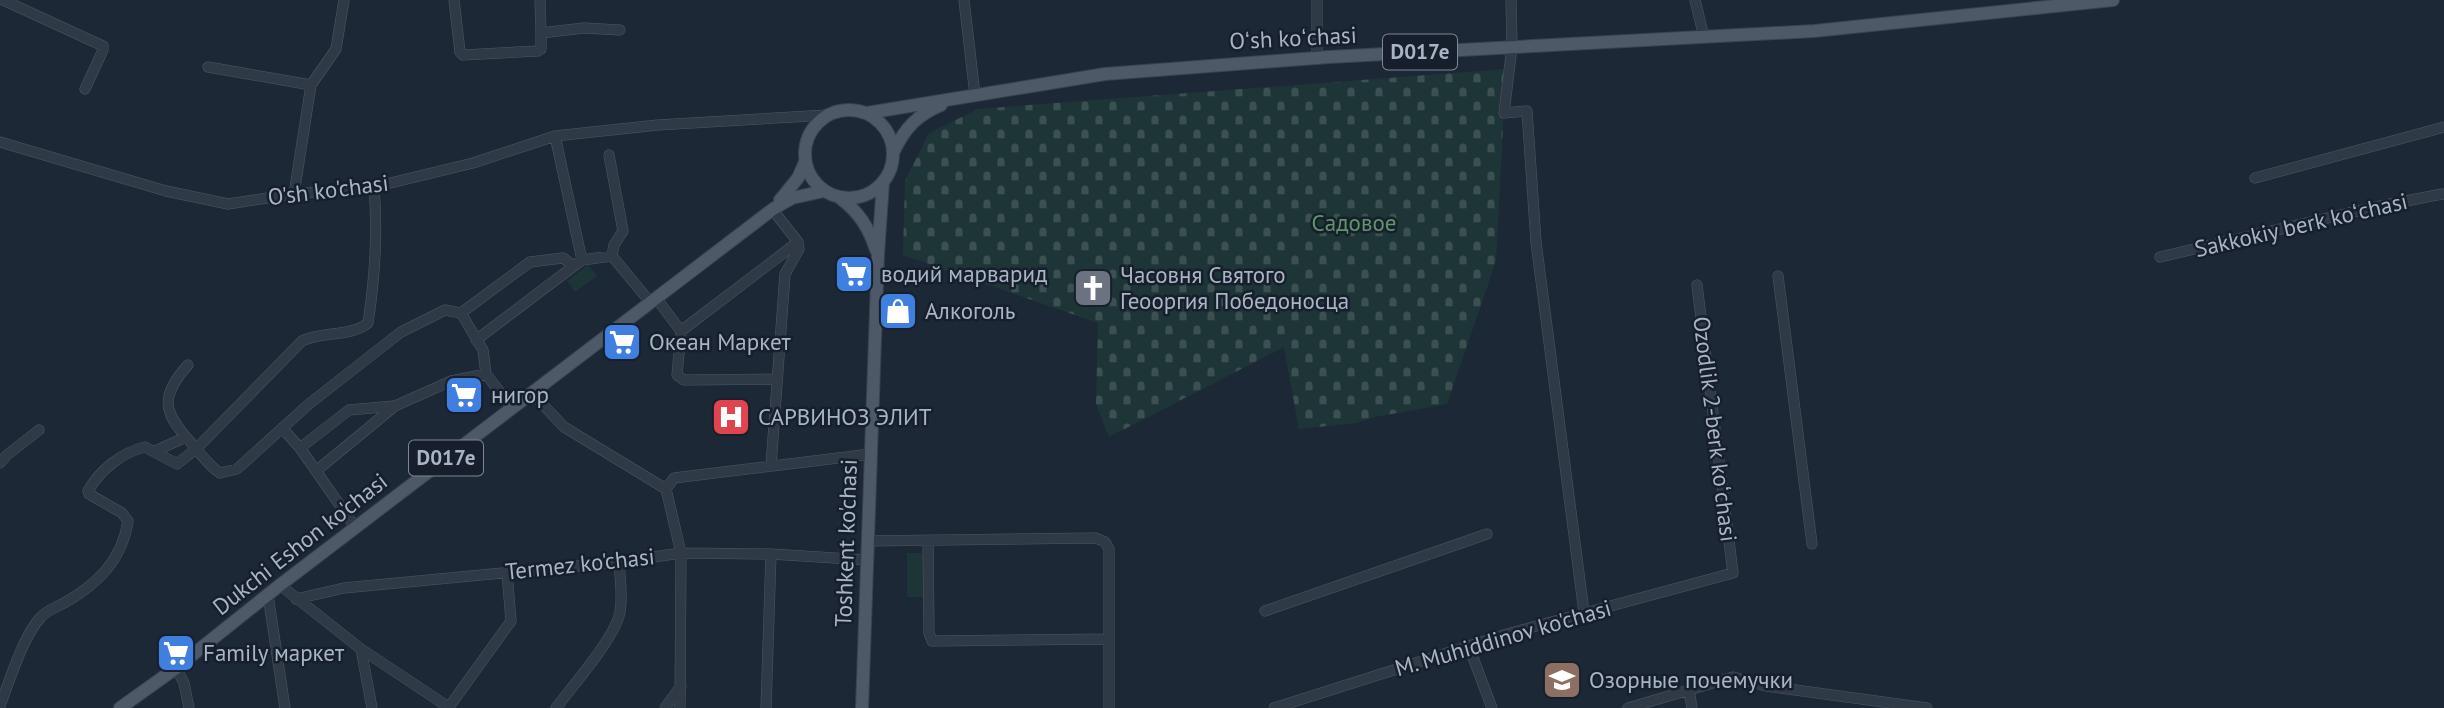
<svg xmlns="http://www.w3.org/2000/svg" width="2444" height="708" font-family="'PT Sans',sans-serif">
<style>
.cemetery{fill:url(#cemetery-stones)}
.garden{fill:#1e3537}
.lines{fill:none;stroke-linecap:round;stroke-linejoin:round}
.minor-casing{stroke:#4d5765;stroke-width:11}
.major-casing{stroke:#394350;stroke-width:14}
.minor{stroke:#303a47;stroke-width:10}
.major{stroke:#4d5967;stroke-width:12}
.labels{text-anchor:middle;stroke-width:5;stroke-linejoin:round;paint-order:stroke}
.shield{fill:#161f2b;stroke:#7d8797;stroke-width:2}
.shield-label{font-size:21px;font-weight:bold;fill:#a9b4c5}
.street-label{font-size:23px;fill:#a9b4c5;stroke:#161f2b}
.park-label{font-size:23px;fill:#60966b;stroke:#161f2b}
.poi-label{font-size:23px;fill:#a9b4c5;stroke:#161f2b;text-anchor:start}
</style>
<defs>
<pattern id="cemetery-stones" width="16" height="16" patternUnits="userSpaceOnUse" patternTransform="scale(1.75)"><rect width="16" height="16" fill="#1e3537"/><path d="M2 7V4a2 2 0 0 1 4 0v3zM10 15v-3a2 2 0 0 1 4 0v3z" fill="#3c5052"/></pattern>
</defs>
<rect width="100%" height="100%" fill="#1d2836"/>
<path class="cemetery" d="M1506,69L1496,261L1447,404L1375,417L1356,423L1299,429L1284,347L1109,437L1096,404L1098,323L903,255L905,181L929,133L978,109Z"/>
<path class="garden" d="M588,265L597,276L575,292L567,281Z
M907,553H923L924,597H907Z"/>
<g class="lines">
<g class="minor-casing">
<path id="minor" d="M3,0L103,46V50L85,89
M454,0L460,52L463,55L538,51L541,49V33
M540,0L541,33L584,28L620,30
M964,0L975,95
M1511,0L1512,47L1504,113L1527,111L1536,242L1584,612
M1695,0L1704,37
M1317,58V0
M208,67L311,85
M555,136L582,260
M0,142L166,191L228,204L294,194L374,187L473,163L555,136L658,125L827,115
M609,155L623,231L614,245L612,256
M2255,178L2444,127
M294,194L311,85L336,49L344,0
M2160,257L2375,207L2442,194
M1778,276L1812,544
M656,298L681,331L677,375L684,380L776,379
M461,313L530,262L563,258L574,266
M681,331L798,242
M476,340L582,260L612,256L650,302
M188,365C158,398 164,414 193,445C201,454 209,466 220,473L237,469L309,404L401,332L445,310L461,313L483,350L486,374L512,408
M532,393L564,427L666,489
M282,428L300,448L355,527
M300,448L349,410L394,406
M155,451L186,437
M0,463L7,455L39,430
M771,466L785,274L799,249L798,242L772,209
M316,471L395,406L451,381L486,374
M928,540L929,633L932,641L1109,639
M867,541L1096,538L1105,542L1109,549V708
M280,585L361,649L450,708
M268,595L285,708
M296,599L344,588L619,562L681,553L771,554L867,560
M1265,611L1487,534
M1469,647L1492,708
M361,649L372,708
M176,668L184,683L189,708
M1689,690L1692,708
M0,706C9,682 24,634 41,617C47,610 57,607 64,603C98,584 122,560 128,521L122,513L89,494L88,491C99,471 122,452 145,447L177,464L196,449L302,341C322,331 351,337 368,323C375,277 378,234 374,187
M449,707L511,621L507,572
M556,708C573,685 615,638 620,612C623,595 620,578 619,562
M665,708L681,686
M680,708L681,553L666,489L674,478L871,454
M766,708L771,554
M1274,708L1507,634L1733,573L1697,285
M1628,708L1733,677L1766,686L1927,708"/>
</g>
<g class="major-casing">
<path id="major" d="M805 154a44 44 0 1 1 88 0a44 44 0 1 1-88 0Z
M867,113L1105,74L1329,57L1814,31L2113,0
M894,151C905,128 917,115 941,105
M840,198C859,212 869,228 876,250
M780,200L798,178L805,162
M120,708L176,668L280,585L773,209L792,198L824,191
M862,708L878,254L883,182"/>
</g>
<use href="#minor" class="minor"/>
<use href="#major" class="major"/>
</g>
<defs>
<g id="supermarket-square" transform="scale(2.0125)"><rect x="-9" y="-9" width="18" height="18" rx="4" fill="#3f7fe0" stroke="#161f2b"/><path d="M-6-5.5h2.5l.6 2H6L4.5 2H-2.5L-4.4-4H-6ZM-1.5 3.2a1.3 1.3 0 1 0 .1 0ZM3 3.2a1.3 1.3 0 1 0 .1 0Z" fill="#fff"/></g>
<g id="church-square" transform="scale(2.0125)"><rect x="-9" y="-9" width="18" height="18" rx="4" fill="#6b7280" stroke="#161f2b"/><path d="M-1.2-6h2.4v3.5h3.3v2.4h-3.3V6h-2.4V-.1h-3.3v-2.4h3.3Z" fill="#fff"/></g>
<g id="shop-square" transform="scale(2.0125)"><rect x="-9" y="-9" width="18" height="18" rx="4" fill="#3f7fe0" stroke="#161f2b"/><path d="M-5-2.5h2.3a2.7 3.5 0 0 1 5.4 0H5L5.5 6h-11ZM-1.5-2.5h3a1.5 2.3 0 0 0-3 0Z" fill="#fff"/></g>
<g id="hospital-square" transform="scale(2.0125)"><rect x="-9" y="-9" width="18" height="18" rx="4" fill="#e0444e" stroke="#161f2b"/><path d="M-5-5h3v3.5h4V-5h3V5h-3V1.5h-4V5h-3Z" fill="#fff"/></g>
<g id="school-square" transform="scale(2.0125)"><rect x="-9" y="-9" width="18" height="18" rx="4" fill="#8d6e63" stroke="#161f2b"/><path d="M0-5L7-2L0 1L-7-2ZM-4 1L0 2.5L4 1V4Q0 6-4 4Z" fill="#fff"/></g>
</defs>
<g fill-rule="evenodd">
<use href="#supermarket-square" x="854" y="274"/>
<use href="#church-square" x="1093" y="288"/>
<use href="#shop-square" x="898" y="311"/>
<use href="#supermarket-square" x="622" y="342"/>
<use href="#supermarket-square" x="464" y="395"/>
<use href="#hospital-square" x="731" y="417"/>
<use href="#supermarket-square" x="176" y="653"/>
<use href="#school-square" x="1562" y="680"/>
</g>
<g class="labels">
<g class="shield">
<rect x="1383" y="34.5" width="74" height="35" rx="5"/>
<rect x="409" y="440.5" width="74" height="35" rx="5"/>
</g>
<g class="shield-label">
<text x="1420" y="59">D017e</text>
<text x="446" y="465">D017e</text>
</g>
<g class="street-label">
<text transform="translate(1293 38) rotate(-3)" y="8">Oʻsh koʻchasi</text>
<text transform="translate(328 190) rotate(-7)" y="8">O'sh ko'chasi</text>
<text transform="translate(2301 225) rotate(-13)" y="8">Sakkokiy berk koʻchasi</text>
<text transform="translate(1715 429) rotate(83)" y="8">Ozodlik 2-berk koʻchasi</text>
<text transform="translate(846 543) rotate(-88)" y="8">Toshkent ko'chasi</text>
<text transform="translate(300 544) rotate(-38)" y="8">Dukchi Eshon ko'chasi</text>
<text transform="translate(580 564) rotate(-6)" y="8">Termez ko'chasi</text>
<text transform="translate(1503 638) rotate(-16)" y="8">M. Muhiddinov ko'chasi</text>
</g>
<g class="park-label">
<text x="1354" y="231">Садовое</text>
</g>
<g class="poi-label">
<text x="881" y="282">водий марварид</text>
<text x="1120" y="283">Часовня Святого<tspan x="1120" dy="26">Геооргия Победоносца</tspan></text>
<text x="925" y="319">Алкоголь</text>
<text x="649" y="350">Океан Маркет</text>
<text x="491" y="403">нигор</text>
<text x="758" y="425">САРВИНОЗ ЭЛИТ</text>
<text x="203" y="661">Family маркет</text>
<text x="1589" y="688">Озорные почемучки</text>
</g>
</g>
</svg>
